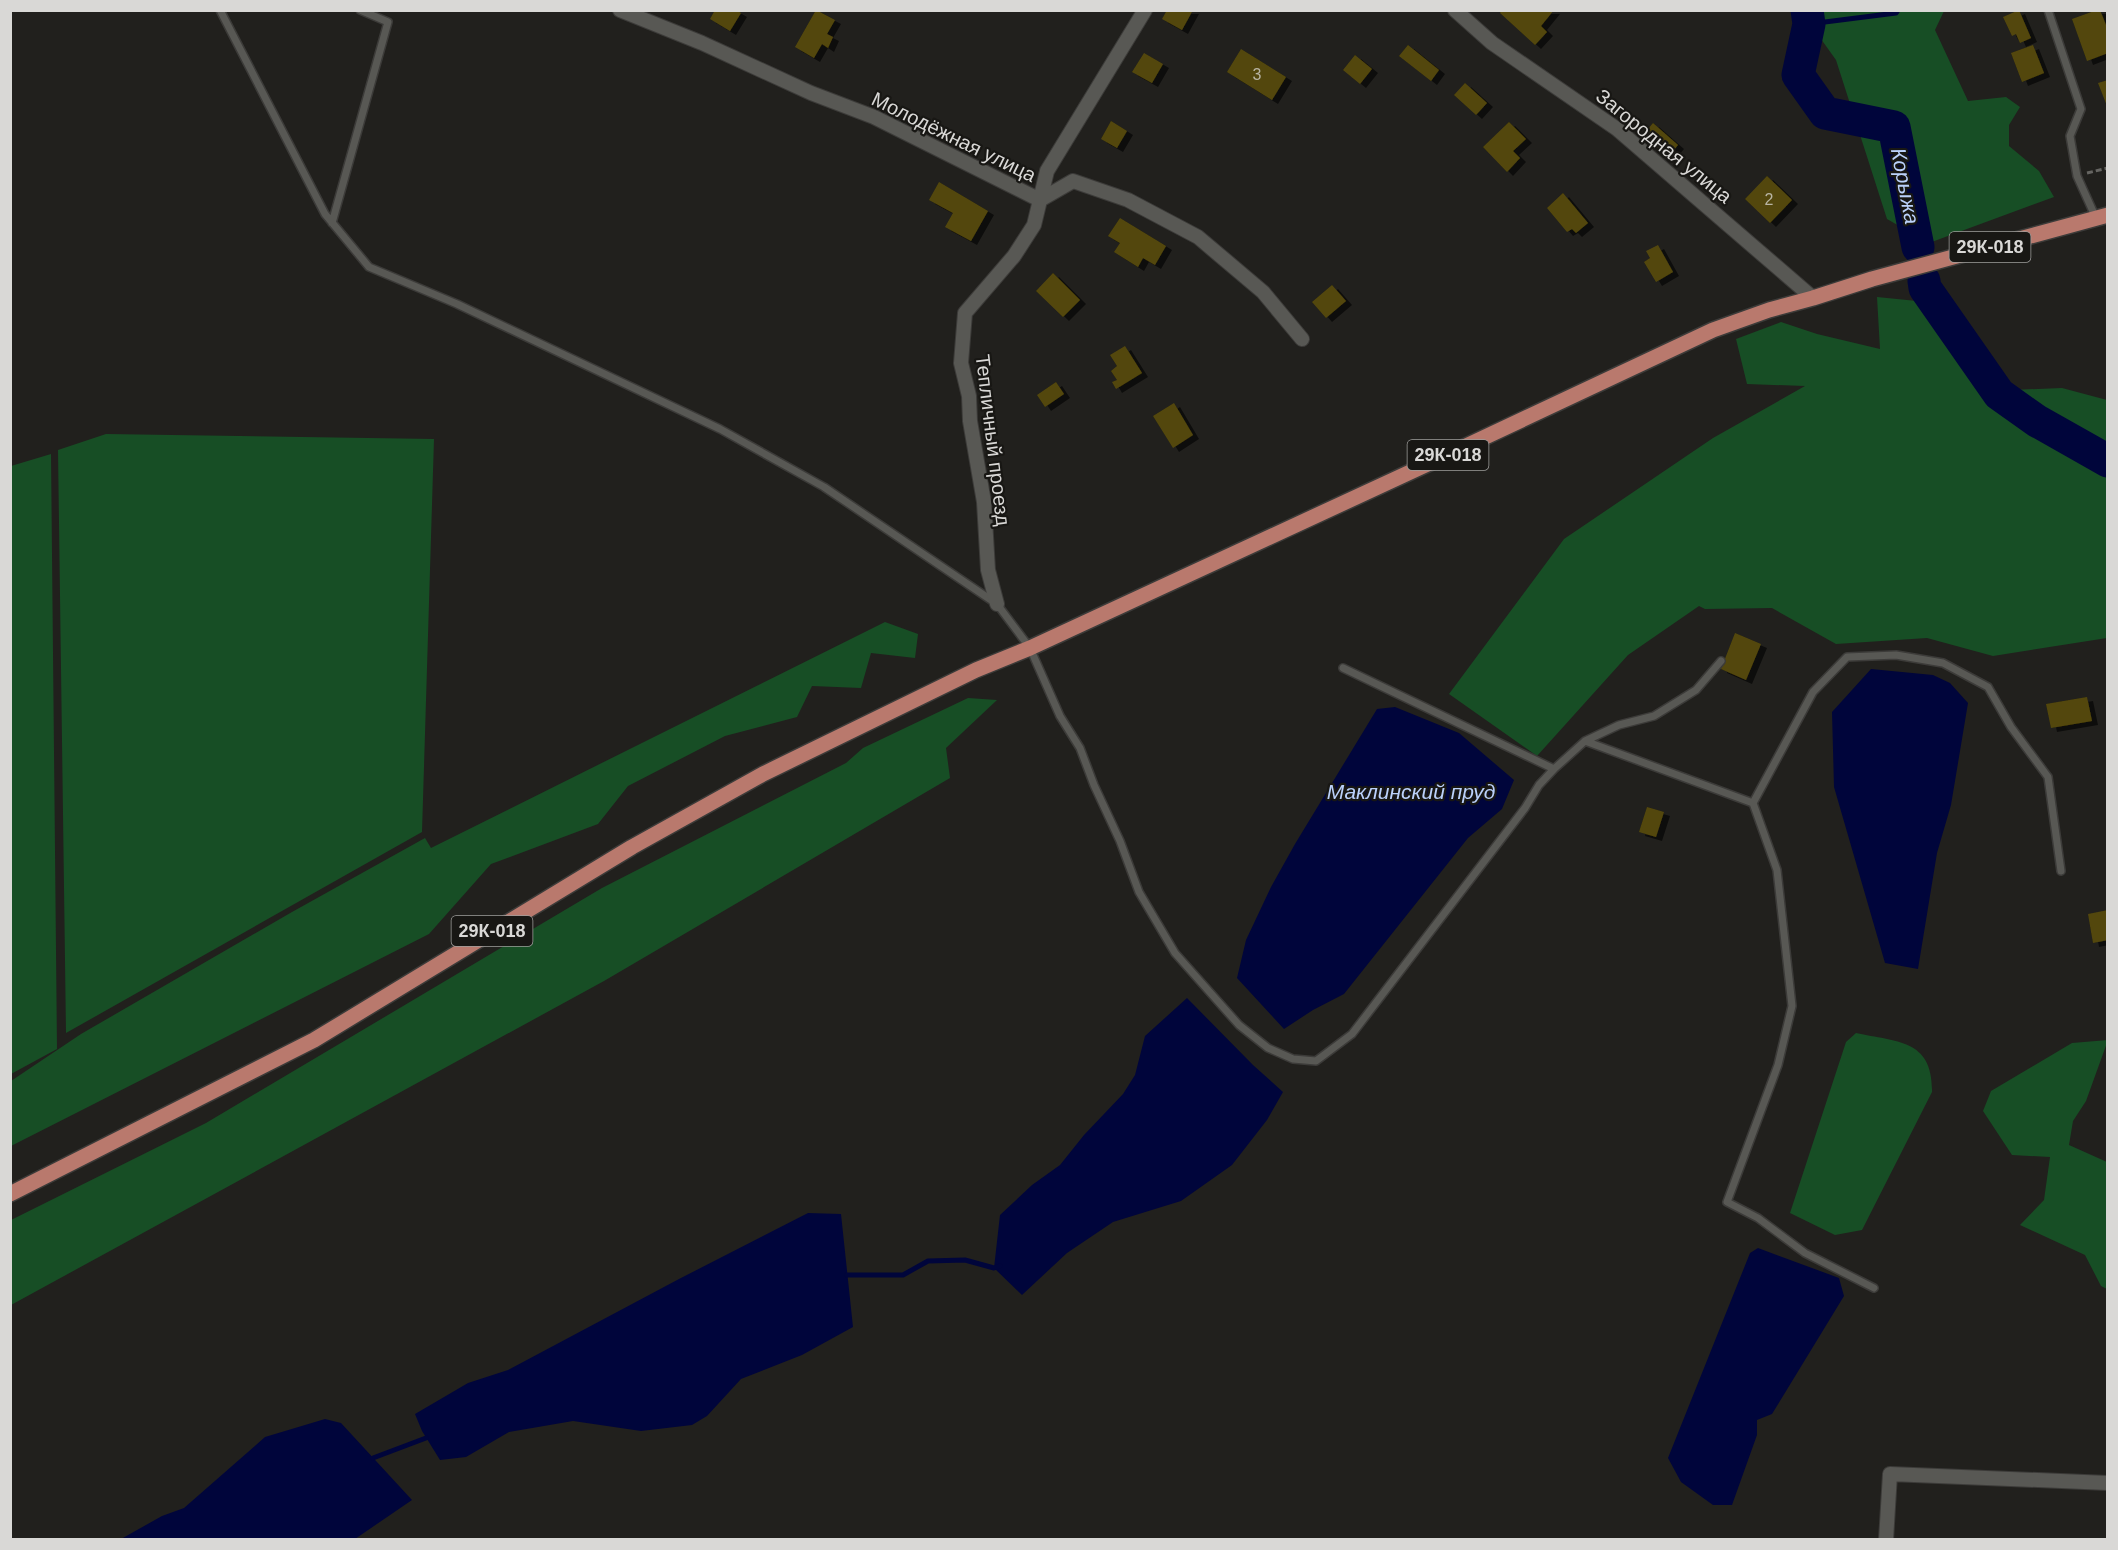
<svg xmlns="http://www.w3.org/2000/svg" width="2118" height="1550" font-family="Arial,sans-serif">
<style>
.green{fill:#174e25}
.water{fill:#00053b}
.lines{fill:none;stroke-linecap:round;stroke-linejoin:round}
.stream{stroke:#00053b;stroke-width:5}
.river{stroke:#00053b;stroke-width:33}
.building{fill:#53470a;filter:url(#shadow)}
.lane-casing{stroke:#3c3b39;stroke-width:10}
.street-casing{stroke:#3c3b39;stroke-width:16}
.primary-casing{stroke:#3c3b39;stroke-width:18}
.path{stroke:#666562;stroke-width:3;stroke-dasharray:6 3;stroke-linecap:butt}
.lane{stroke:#585854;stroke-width:7}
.street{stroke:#585854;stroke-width:14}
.primary{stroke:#b9796d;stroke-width:15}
.labels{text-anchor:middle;stroke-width:4.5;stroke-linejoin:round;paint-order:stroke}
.number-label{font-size:16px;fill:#b8b4a3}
.shield{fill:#181714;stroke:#9f9e9c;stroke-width:1.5}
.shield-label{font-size:18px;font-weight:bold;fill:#d9d8d6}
.street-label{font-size:20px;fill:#d9d8d6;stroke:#181714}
.water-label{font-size:21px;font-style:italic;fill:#bbd1fb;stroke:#181714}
</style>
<defs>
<filter id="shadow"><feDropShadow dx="6" dy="4" stdDeviation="0" flood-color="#0009"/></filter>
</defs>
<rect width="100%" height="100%" fill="#21201d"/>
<path class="green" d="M1801,11H1944L1935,30L1968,101L2006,97L2020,107L2009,125V146L2039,171L2054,197L1929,243L1887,219L1836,60Z
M1877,297L1937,303L2012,390L2062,388L2107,400V638L1993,656L1927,638L1836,644L1772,608L1705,609L1699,606L1628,655L1537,756L1449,694L1564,539L1713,438L1805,386L1747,384L1736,339L1781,322L1817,334L1880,349Z
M106,434L434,439L422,832L66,1033L58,450Z
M51,454L57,1049L11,1074V466Z
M885,622L918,634L915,658L871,653L861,688L812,686L797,717L725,736L628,786L598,824L491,864L429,934L11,1146V1081L81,1034L292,912L425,838L431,848Z
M968,698L997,700L946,748L950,778L604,981L11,1305V1220L206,1123L602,888L846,763L863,748Z
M1856,1033C1897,1042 1933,1039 1932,1092L1862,1230L1835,1235L1790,1213L1846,1042Z
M2108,1040L2086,1101L2073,1121L2069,1145L2107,1162V1289L2101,1286L2085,1255L2020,1225L2044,1200L2050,1157L2012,1155L1983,1111L1991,1091L2072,1043Z"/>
<path class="water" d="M1871,669L1933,675L1950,683L1968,703L1951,805L1937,853L1918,969L1885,963L1834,787L1832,712Z
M1395,707L1459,733L1514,780L1502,809L1468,838L1344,994L1313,1010L1284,1029L1237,978L1246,940L1271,887L1295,844L1377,709Z
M1187,998L1253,1065L1283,1092L1267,1120L1232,1165L1181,1201L1113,1222L1067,1253L1022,1295L994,1268L1000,1215L1032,1185L1060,1165L1084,1135L1123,1094L1135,1075L1145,1036Z
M808,1213L841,1214L853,1327L802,1355L741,1379L707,1416L692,1425L641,1431L573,1421L509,1432L466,1457L440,1460L422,1431L415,1414L468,1383L508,1370L679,1279Z
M1758,1248L1839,1278L1844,1296L1772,1414L1757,1420V1435L1732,1505H1713L1681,1482L1668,1458L1750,1253Z
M325,1419L341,1423L412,1500L355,1539H121L162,1516L184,1508L265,1437Z"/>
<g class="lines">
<path class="stream" d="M1809,24L1896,13L1898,10
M847,1275H903L928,1261L965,1260L994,1268L1000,1266
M373,1458L426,1438"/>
<path class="river" d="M1807,10L1809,24L1798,75L1825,113L1894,127L1918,247
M1924,281L1925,288L1999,394L2037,421L2108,461"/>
</g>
<path class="building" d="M715,10H736L741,13L730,31L710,19Z
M816,10L835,20L827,34L833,37L828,48L822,44L814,58L795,47Z
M1167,10H1193L1182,30L1162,19Z
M1502,10H1554L1541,26L1547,32L1535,45L1500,13Z
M2019,10L2031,38L2020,43L2016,34L2012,36L2003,17Z
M2097,10H2100L2108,30V53L2087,61L2072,19Z
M1408,45L1439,70L1431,81L1399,56Z
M2033,45L2044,73L2022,82L2011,53Z
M1241,49L1286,77L1272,100L1227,72Z
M1144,53L1163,64L1152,83L1132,72Z
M1355,55L1372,69L1360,84L1343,70Z
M2108,80V106H2107L2098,83Z
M1465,83L1487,103L1476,115L1454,95Z
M1111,121L1127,131L1117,148L1101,139Z
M1509,122L1526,139L1513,151L1520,158L1507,172L1483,147Z
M1653,123L1678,145L1668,157L1643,135Z
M1767,176L1792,200L1770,223L1745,199Z
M939,182L988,211L971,241L945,227L953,213L929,200Z
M1563,193L1588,223L1576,233L1572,229L1567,232L1547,208Z
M1120,218L1166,246L1155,265L1143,258L1138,267L1114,252L1120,243L1108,236Z
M1658,245L1673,272L1656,282L1644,262L1650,258L1646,251Z
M1053,273L1080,300L1063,317L1036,291Z
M1332,285L1346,301L1326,318L1312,302Z
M1125,346L1142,373L1116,389L1112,382L1117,380L1111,371L1117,366L1110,355Z
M1056,382L1064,394L1045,407L1037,395Z
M1174,403L1193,435L1173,448L1153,416Z
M1735,633L1761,644L1746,680L1721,669Z
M2087,697L2092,721L2051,728L2046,704Z
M1647,807L1664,812L1656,837L1639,832Z
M2108,910V940L2093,943L2088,914Z"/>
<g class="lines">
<g class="lane-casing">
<path id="lane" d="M220,10L325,214L369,267L457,304L720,429L824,487L997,604L1030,648L1060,716L1080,748L1094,785L1120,841L1139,892L1175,953L1239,1025L1268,1048L1293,1059L1316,1061L1352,1034L1525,808L1539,785L1554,769L1343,668
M2048,10L2081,109L2070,136L2077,176L2096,218
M332,223L388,22L360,10
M1585,741L1753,803L1813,692L1847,657L1896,655L1943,663L1988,687L2011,727L2048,777L2061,871
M1554,769L1585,741L1619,725L1654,716L1696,690L1721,661
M1753,803L1777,870L1792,1006L1778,1065L1727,1202L1758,1218L1805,1253L1874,1288"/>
</g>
<g class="street-casing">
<path id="street" d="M620,10L702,43L811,93L874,117L1040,200L1073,181L1128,200L1198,237L1263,292L1302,339
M1455,10L1492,43L1617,129L1813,298
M997,604L988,570L984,502L970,421L969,396L961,363L965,313L1014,256L1034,225L1047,171L1145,10
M1886,1540L1890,1474L2108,1483"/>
</g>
<g class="primary-casing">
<path id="primary" d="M10,1194L314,1040L632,847L763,774L976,670L1030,648L1432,462L1713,330L1769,310L1813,298L1872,279L2108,215"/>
</g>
<path class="path" d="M2087,173L2108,168"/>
<use href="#lane" class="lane"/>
<use href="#street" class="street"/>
<use href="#primary" class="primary"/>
</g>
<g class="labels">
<g class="number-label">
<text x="1257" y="80">3</text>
<text x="1769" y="205">2</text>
</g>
<g class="shield">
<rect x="1949.5" y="232" width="81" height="30" rx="4.5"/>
<rect x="1407.5" y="440" width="81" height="30" rx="4.5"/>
<rect x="451.5" y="916" width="81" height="30" rx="4.5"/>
</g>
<g class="shield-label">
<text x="1990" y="253">29К-018</text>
<text x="1448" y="461">29К-018</text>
<text x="492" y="937">29К-018</text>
</g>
<g class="street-label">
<text transform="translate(954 137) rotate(26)" y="7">Молодёжная улица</text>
<text transform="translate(1664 146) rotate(39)" y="7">Загородная улица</text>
<text transform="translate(993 440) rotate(83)" y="7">Тепличный проезд</text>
</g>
<g class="water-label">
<text transform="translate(1905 186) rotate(79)" y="7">Корыжа</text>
<text x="1411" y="799">Маклинский пруд</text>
</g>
</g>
<rect width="2118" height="1550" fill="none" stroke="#d9d8d6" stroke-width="24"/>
</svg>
